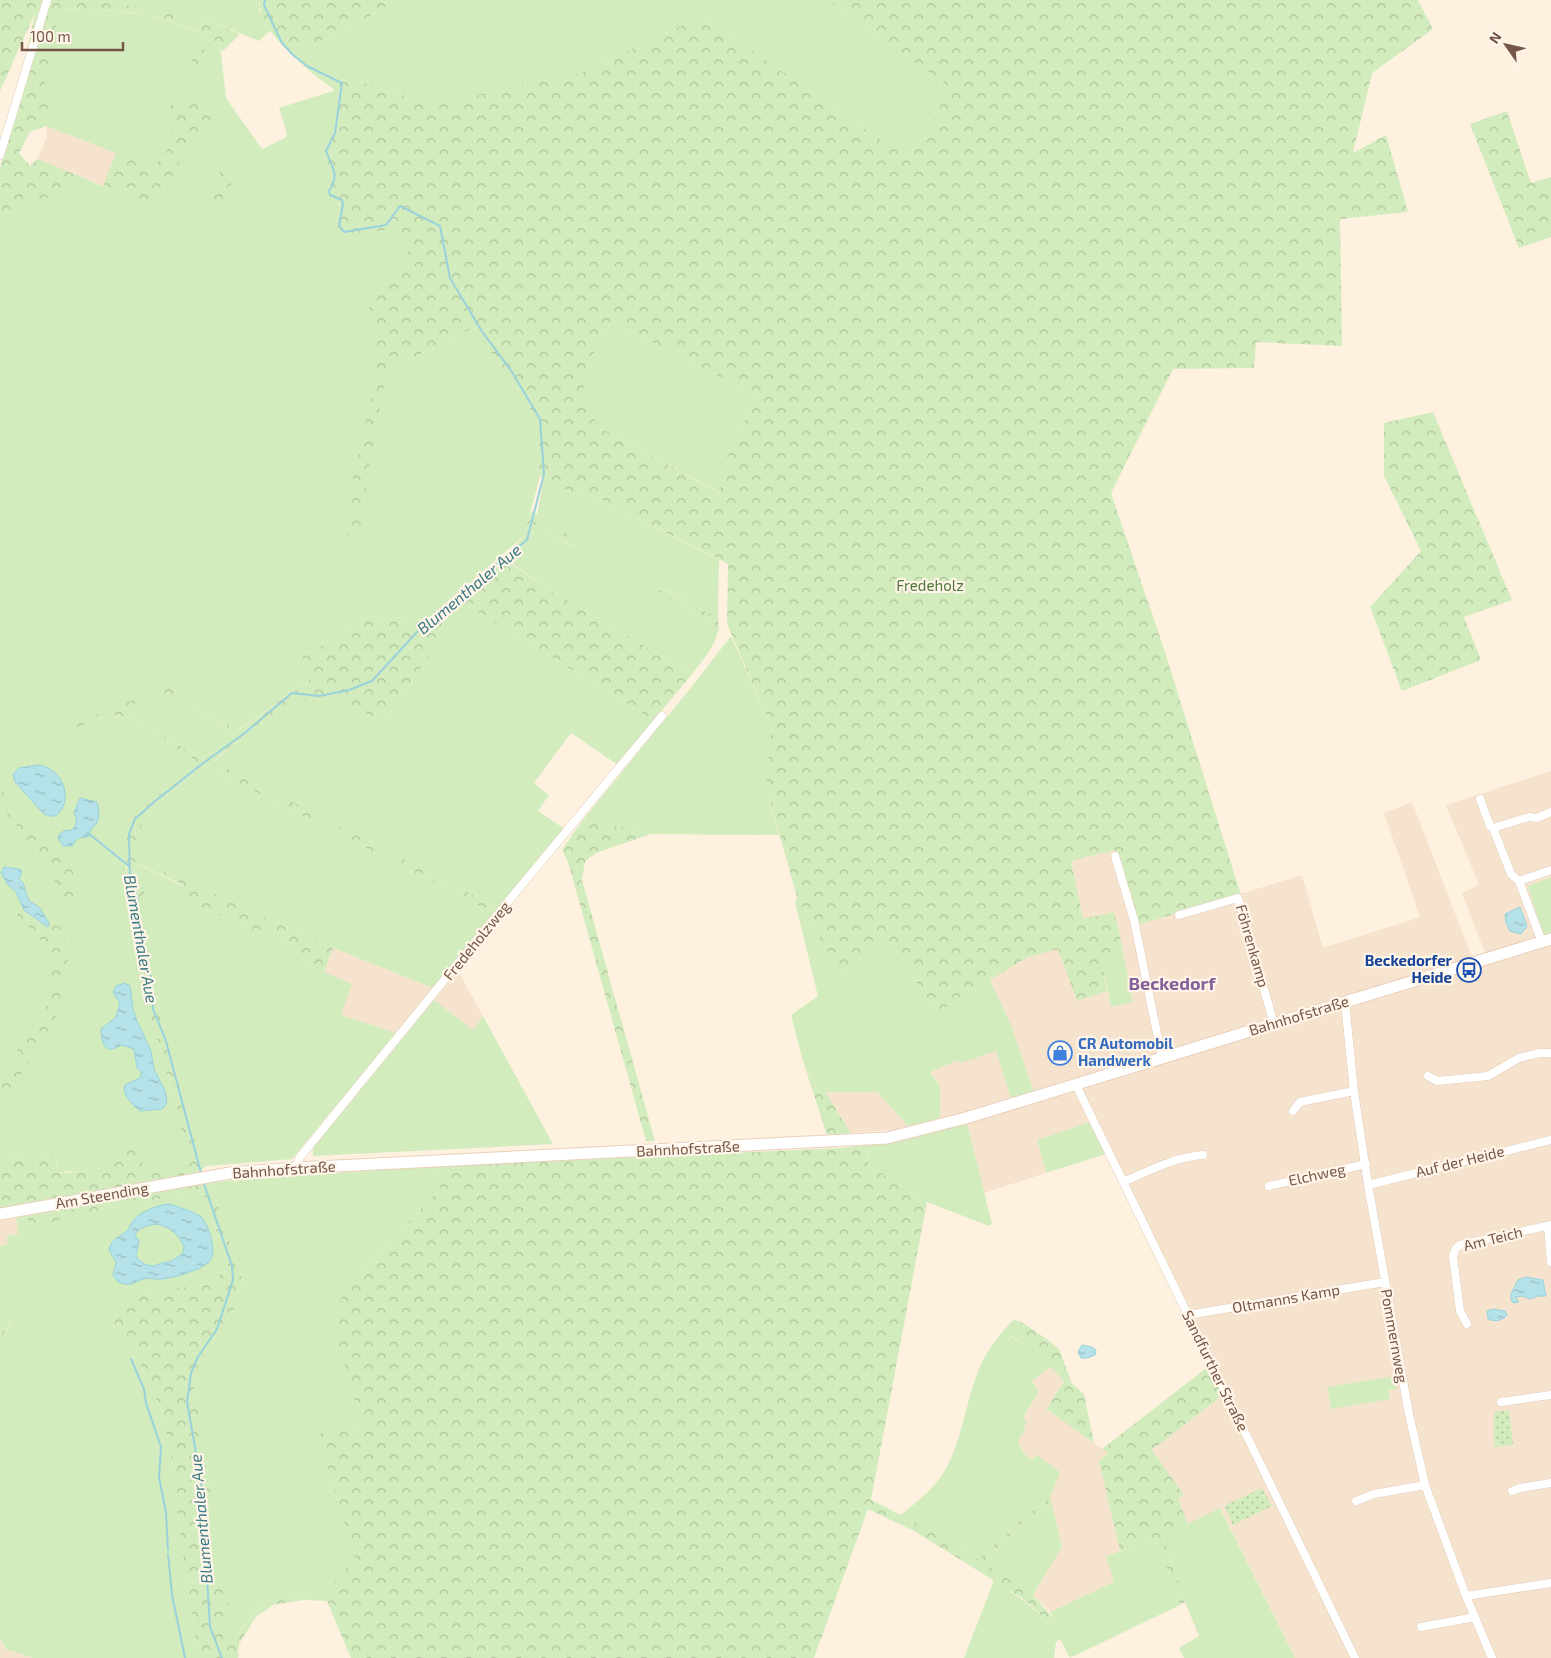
<svg xmlns="http://www.w3.org/2000/svg" width="1551" height="1658" font-family="'Exo 2',sans-serif">
<style>
.residential{fill:#f6e3ce}
.grass{fill:#d2ecbe}
.forest{fill:url(#forest-crowns);fill-rule:evenodd}
.park{fill:url(#park-dots)}
.water{fill:url(#water-ripples);stroke:#99d2db;fill-rule:evenodd}
.lines{fill:none;stroke-linecap:round;stroke-linejoin:round}
.stream{stroke:#99d2db;stroke-width:2}
.street-casing{stroke:#e2cdbb;stroke-width:9}
.secondary-casing{stroke:#ead0bb;stroke-width:13}
.street{stroke:#fff;stroke-width:8}
.secondary{stroke:#fff;stroke-width:11}
.labels{text-anchor:middle;stroke-width:4.5;stroke-linejoin:round;paint-order:stroke}
.park-label{font-size:15px;fill:#4d773b;stroke:#fff5e8}
.street-label{font-size:15px;fill:#765646;stroke:#fff5e8}
.transit-label{font-size:15px;font-weight:bold;fill:#164399;stroke:#fff5e8;text-anchor:end}
.shop-label{font-size:15px;font-weight:bold;fill:#366cbe;stroke:#fff5e8;text-anchor:start}
.water-label{font-size:16px;font-style:italic;fill:#3b7a84;stroke:#fff5e8}
.quarter-label{font-size:18px;font-weight:bold;fill:#85619a;stroke:#fff5e8}
</style>
<defs>
<pattern id="forest-crowns" width="20" height="18" patternUnits="userSpaceOnUse" patternTransform="scale(1.25)"><rect width="20" height="18" fill="#d2ecbe"/><path d="M2 6a3 3 0 1 1 6 0M12 15a3 3 0 1 1 6 0" fill="none" stroke="#afc29c"/></pattern>
<pattern id="park-dots" width="8" height="8" patternUnits="userSpaceOnUse" patternTransform="scale(1.25)"><rect width="8" height="8" fill="#d2ecbe"/><path d="M2 2h.1M6 6h.1" fill="none" stroke="#afc29c" stroke-width="1.8" stroke-linecap="round"/></pattern>
<pattern id="water-ripples" width="26" height="14" patternUnits="userSpaceOnUse" patternTransform="scale(1.25)"><rect width="26" height="14" fill="#b4e2e8"/><path d="M2 4q2-2 4 0t4 0M15 11q2-2 4 0t4 0" fill="none" stroke="#97babe"/></pattern>
</defs>
<rect width="100%" height="100%" fill="#fef1e0"/>
<path class="residential" d="M46,126L116,153L104,186L37,159L47,137Z
M1551,771V877L1528,886L1551,936V1658H1295L1221,1509L1188,1524L1178,1499L1184,1495L1152,1450L1228,1391L1095,1120L1037,1140L1046,1173L984,1193L965,1112L940,1120V1086L930,1072L958,1060L961,1062L997,1051L1011,1098V1025L990,980L1026,958L1058,949L1077,1001L1107,991L1111,1007L1133,1002L1119,931L1114,913L1083,920L1071,861L1115,850L1138,925L1302,875L1323,948L1420,917L1384,813L1412,802L1472,957L1485,953L1462,893L1479,885L1446,805Z
M333,948L433,988L396,1033L340,1015L324,972Z
M458,971L483,1016L473,1030L434,1000Z
M825,1092H877L909,1127L892,1130L851,1133Z
M16,1216L18,1234L8,1244L0,1246V1218Z
M1051,1366L1064,1382L1046,1409L1108,1453L1099,1461L1120,1551L1106,1556L1115,1582L1050,1612L1033,1595L1062,1547L1050,1498L1059,1472L1037,1456L1032,1461L1022,1453L1018,1441L1026,1429L1023,1427V1419L1039,1391L1032,1381Z
M0,1639L6,1649L33,1658H0Z"/>
<path class="grass" d="M80,0H164L160,7L146,8Z
M174,0H260L259,10L270,31L259,41L206,19L200,22L170,10Z
M397,0H827L948,86L932,126L909,159L702,16L580,73L434,104L350,79L342,81L338,79L332,88L313,74L291,54L343,32Z
M60,8C118,10 170,12 220,44L226,98L262,149L285,138L287,134L279,108L336,90C343,109 333,136 324,153L333,180L328,188L340,207L374,231L399,228L410,248L368,309L387,370L474,328L531,410L535,429L540,476L524,536L425,620L370,616L302,657L310,679L237,731L175,692L172,687H166L84,725L111,715L122,716L199,762L153,799L133,818L126,866L127,881L131,889L141,888C129,879 132,876 133,862L183,886L179,897L244,926L288,943L284,955L352,984L341,1015L396,1033L292,1159L207,1166L195,1140L186,1109L162,1022L150,966L143,991L178,1111L183,1139L192,1162L153,1171L138,1161L129,1133L124,1131L122,1149L116,1163L90,1171L56,1172L57,1154L0,1156V186L31,166L37,159L103,186L116,153L46,126L40,112L29,103Z
M611,322L758,396L738,433L720,493L601,428L581,404L586,368Z
M544,478L579,496L583,491L719,560L718,618L662,588L658,593L719,628C715,646 704,659 692,674L560,596L511,563L509,559L528,542L535,525L574,547L578,541L537,515Z
M461,602L654,720L618,765L571,733L534,783L549,795L538,811L565,829L498,908L213,762L248,732L290,703L337,697L383,722L429,657L443,621Z
M731,636L771,726L766,786L779,835L651,834L649,831L582,821L693,685Z
M170,693L235,734L202,759L119,710L159,694Z
M204,766L494,913L433,988L333,948L135,858L139,830L155,806Z
M1551,877V935L1544,937L1528,886Z
M797,897L842,977L883,934L897,951L936,1013L990,980L1011,1025L1034,1092L1011,1098L996,1051L960,1063L958,1060L930,1072L940,1086V1120L909,1127L877,1092H825L818,1091L803,1061L791,1015L818,996L795,902Z
M1124,957L1133,1002L1111,1007L1102,962Z
M434,1000L473,1030L483,1016L553,1144L313,1156V1148Z
M1090,1122L1106,1154L1046,1173L1037,1140Z
M967,1123L992,1224L989,1226L927,1202L868,1165L867,1145L899,1141Z
M438,1166L440,1189L345,1289L333,1322L363,1427L317,1434L355,1558L321,1597C306,1596 287,1595 273,1600C261,1603 244,1627 236,1637L226,1629L223,1591L205,1558V1534L211,1495L200,1435V1416L195,1397L193,1378L203,1355L246,1291L210,1183L232,1180Z
M202,1191L229,1268L207,1284L133,1294L117,1304L113,1330L127,1338L162,1411L173,1465L182,1549L199,1658H33L6,1649L0,1639V1338L13,1322L0,1324V1246L7,1244V1236L18,1234L16,1216L27,1214L49,1223L104,1209Z
M1013,1320L1020,1321L1010,1336L1036,1352L1051,1366L1032,1381L1039,1391L1023,1418L1027,1421L1023,1427L1026,1429L1018,1441C1021,1451 1024,1454 1032,1460L1037,1455L1060,1472L1050,1498L1025,1517L979,1559L941,1535L900,1515C918,1502 938,1485 948,1465C965,1431 967,1390 985,1356C993,1343 1002,1331 1013,1320Z
M1395,1376L1397,1389L1388,1390L1390,1399L1331,1409L1327,1387Z
M1052,1504L1062,1547L1033,1595L984,1562L1026,1520Z
M1220,1508L1295,1658H1184L1179,1648L1199,1636L1185,1602L1163,1536Z
M1156,1539L1180,1605L1070,1658L1060,1639L1056,1642L1054,1658H964L994,1580C1015,1594 1033,1606 1049,1625L1055,1620L1050,1612L1114,1582L1106,1556Z"/>
<path class="forest" d="M0,0H80L146,8L160,7L164,0H174L170,10L200,22L206,19L240,34L222,52L220,44C170,11 118,10 60,8L45,82L49,108L46,126L30,132L19,153L30,166L37,159L86,179L72,185L59,195L18,205L1,217L0,169L35,13L0,91Z
M260,0H397L343,32L291,54C277,40 258,21 260,0Z
M827,0H1418L1433,29L1372,73L1353,153L1386,135L1408,212L1340,219L1342,346L1256,342L1254,368L1173,369L1111,493L1164,649L1241,895L1137,925L1115,850L1071,861L1083,919L1114,912L1119,931L1124,957L1102,962L1107,991L1077,1001L1058,949L1026,958L936,1013L897,951L883,934L842,977L797,897L766,786L771,726L727,624L728,564L583,491L579,496L540,476L535,429L531,410L474,328L387,370L369,467L363,518L356,542H346L350,519V491L376,377L373,330L368,309L410,248L399,228L345,236L336,232L331,225L340,207L339,203L328,198V188L333,180L324,153C331,140 348,99 332,88L338,79L343,81L350,79L434,104L580,73L702,16L909,159L932,126L948,86ZM611,322L758,396L738,433L720,474L719,493L601,428L582,404L586,368Z
M202,48L207,53L202,71L194,69L191,62L197,50Z
M185,98L196,104L216,120C208,132 198,132 192,140C171,167 175,193 137,208L127,197C143,196 154,188 161,173L157,163L165,154L174,125L170,106L176,99Z
M1507,111L1531,183L1551,177V237L1519,248L1470,124Z
M116,153L142,162L153,169V178C137,196 125,193 104,186Z
M223,167L227,169L230,182L241,200C228,203 222,199 210,207L207,201Z
M1433,412L1512,600L1464,617L1481,660L1402,691L1370,607L1421,551L1384,476V423Z
M531,511L579,541L575,547L535,525L528,542L509,559L511,564L560,596L692,674L654,720L461,602L443,621L429,657L383,722L337,697L290,703L248,732L213,761L498,908L494,913L204,766L155,806L139,830L136,858L333,948L324,972L284,955L288,943L244,926L179,897L183,885L134,862C129,885 135,878 145,894L144,901L131,889L127,881V834L133,818L153,799L198,762L122,716L111,715L57,735L55,731L166,687H172L175,692L238,731L310,679L302,657L370,616L425,620L517,544L524,536ZM170,693L234,733V734L202,759L119,710L159,694Z
M661,588L718,618L719,628L658,593Z
M0,789L39,832L52,854L64,855C78,876 79,884 76,908L61,898L52,877L35,849L0,805Z
M582,821L649,831L651,834L596,853L585,861L582,880L655,1141H646L568,862L562,850Z
M17,905L47,927L49,923L65,929V946L70,975L63,976L60,1003L54,1022L16,1083L0,1100V1081L13,1070L21,1036L27,1028L42,1015L52,993V971L45,948L38,935L21,920L12,908Z
M150,965L162,1022L186,1109L195,1140L207,1166L197,1173L0,1209V1156L57,1154L56,1172L67,1173L102,1168L108,1159L116,1163L122,1149L124,1131L129,1133L138,1160L153,1171L192,1162L183,1139L178,1111L143,991L144,966Z
M803,1061L818,1091L825,1092L851,1133L827,1135Z
M867,1145L868,1165L927,1202L871,1500L941,1535L979,1559L1025,1517L1050,1498L1052,1504L1026,1520L984,1562L1033,1595L1055,1620L1049,1625L1037,1611L1022,1598L914,1531L868,1509L814,1658H351L327,1601L304,1600L273,1605L256,1617L239,1644L238,1658H199L182,1549L173,1465L162,1411L127,1338L113,1331L117,1304L133,1294L207,1284L229,1268L202,1191L104,1209L49,1223L29,1224L27,1214L210,1183L246,1291L203,1355L193,1378L195,1397L200,1416V1435L211,1495L205,1534V1558L223,1591L231,1612L226,1629L236,1637C244,1627 262,1603 273,1600C287,1595 306,1596 321,1597L355,1558L317,1434L363,1427L332,1322L345,1289L440,1189L438,1166L841,1148Z
M13,1321L0,1338V1324Z
M1020,1321L1048,1340L1059,1349L1072,1384L1084,1394L1094,1443L1046,1409L1064,1382C1047,1361 1032,1350 1010,1335Z
M1209,1366L1223,1395L1152,1450L1184,1495L1178,1499L1188,1524L1163,1536L1185,1602L1180,1605L1156,1539L1120,1551L1099,1461L1108,1453L1102,1449Z"/>
<path class="park" d="M1509,1410L1513,1445L1494,1447V1412Z
M1262,1488L1272,1506L1233,1525L1224,1506Z"/>
<path class="water" d="M39,765C80,774 66,830 43,813L15,782L13,774L19,768Z
M80,798L97,802C99,807 100,819 96,824C93,828 90,828 90,835L87,837L78,838L72,846H63L58,838C61,830 65,831 72,830C77,824 78,820 74,813Z
M4,867L19,869L22,871L19,879L23,883L29,901L39,907L49,923L48,927L24,910L16,892L8,885L1,873Z
M1520,907L1527,926L1521,934L1510,931L1506,923L1505,914Z
M125,983L130,986L133,1009L137,1021L151,1051L154,1069L165,1091L167,1101L165,1106L162,1109L140,1111C132,1104 122,1096 125,1085L138,1079L141,1076V1072L137,1068L134,1049L122,1045C119,1046 114,1049 111,1049C102,1050 101,1034 101,1029L116,1017L120,1003L113,992L116,986Z
M168,1204C174,1205 196,1213 200,1216C209,1223 218,1254 209,1262C201,1270 173,1278 162,1279C156,1280 150,1277 143,1279C137,1281 132,1285 125,1284C118,1283 116,1280 113,1275L116,1262L109,1250C111,1239 119,1237 127,1231C130,1228 130,1224 133,1221C140,1211 157,1206 168,1204ZM157,1224C170,1227 179,1234 184,1247L183,1253C178,1257 173,1261 167,1262C161,1263 160,1263 155,1266C146,1266 141,1263 136,1256L139,1241L135,1235C138,1227 149,1225 157,1224Z
M1526,1277L1543,1280L1546,1296H1538L1530,1299L1523,1296L1515,1297L1519,1302L1513,1303L1511,1300V1294L1518,1280Z
M1493,1309L1505,1311L1507,1315C1502,1321 1495,1322 1488,1319L1487,1311Z
M1082,1345L1092,1347L1096,1350L1095,1355L1087,1358H1081L1078,1352Z"/>
<g class="lines">
<path class="stream" d="M88,833L129,866
M201,1173L166,1041L153,1009L152,981L138,932V899L130,879L129,834L135,819L154,802L202,764L246,732L292,693L319,696L349,690L372,681L416,633L468,587L527,540L544,474L540,419L512,372L481,330L450,278L440,226L400,206L386,225L344,232L339,226L343,204L342,200L330,195L329,191C340,175 332,167 326,151L335,133L342,83L307,66L293,55L282,43L264,5L265,0
M204,1184L232,1266L233,1280L217,1329L198,1357L191,1373L187,1402L201,1481L210,1627L222,1658
M131,1359L144,1389L146,1403L161,1447L159,1477L166,1513L168,1550
M168,1554L172,1595L185,1658"/>
<g class="street-casing">
<path id="street" d="M0,155L47,0
M1480,799L1490,826L1493,828
M1115,856L1134,920L1162,1058
M1519,881L1551,870
M1179,915L1238,898L1274,1024
M1542,942L1519,881L1511,874L1493,828L1529,817L1537,818L1551,812
M1345,1003L1354,1091L1368,1185L1409,1414L1425,1485L1466,1596L1492,1658
M1428,1076L1437,1081L1488,1076L1519,1058L1539,1053H1551
M1076,1085L1355,1658
M1293,1111L1300,1102L1354,1091
M296,1168L300,1157L516,892L662,716
M1123,1182C1149,1171 1174,1157 1203,1155
M1368,1185L1551,1140
M1269,1186L1366,1164
M1548,1226L1551,1262
M1188,1315L1385,1282
M1467,1324L1460,1311L1453,1256L1456,1248L1460,1245L1551,1225
M1501,1402L1551,1395
M1512,1491L1520,1488L1551,1483
M1356,1501L1374,1494L1425,1485
M1466,1596L1551,1583
M1421,1627L1475,1617"/>
</g>
<g class="secondary-casing">
<path id="secondary" d="M0,1214L230,1173L296,1168L887,1138L966,1118L1551,939"/>
</g>
<use href="#street" class="street"/>
<use href="#secondary" class="secondary"/>
</g>
<defs>
<g id="bus-ring" transform="scale(1.25)"><circle r="9.5" fill="#fff5e8" stroke="#1a4fb4" stroke-width="1.5"/><path d="M-5-6H5V4H4V6H2V4H-2V6H-4V4H-5ZM-3.5-4V0h7V-4ZM-3.5 1.2v1.5H-2V1.2ZM2 1.2v1.5H3.5V1.2Z" fill="#1a4fb4"/></g>
<g id="shop-ring" transform="scale(1.25)"><circle r="9.5" fill="#fff5e8" stroke="#3f7fe0" stroke-width="1.5"/><path d="M-5-2.5h2.3a2.7 3.5 0 0 1 5.4 0H5L5.5 6h-11ZM-1.5-2.5h3a1.5 2.3 0 0 0-3 0Z" fill="#3f7fe0"/></g>
</defs>
<g fill-rule="evenodd">
<use href="#bus-ring" x="1469" y="970"/>
<use href="#shop-ring" x="1060" y="1053"/>
</g>
<g class="labels">
<g class="park-label">
<text x="930" y="591">Fredeholz</text>
</g>
<g class="street-label">
<text transform="translate(477 941) rotate(-51)" y="5">Fredeholzweg</text>
<text transform="translate(1252 946) rotate(74)" y="5">Föhrenkamp</text>
<text transform="translate(1299 1016) rotate(-17)" y="5">Bahnhofstraße</text>
<text transform="translate(688 1149) rotate(-3)" y="5">Bahnhofstraße</text>
<text transform="translate(1460 1162) rotate(-14)" y="5">Auf der Heide</text>
<text transform="translate(284 1170) rotate(-4)" y="5">Bahnhofstraße</text>
<text transform="translate(1317 1175) rotate(-12)" y="5">Elchweg</text>
<text transform="translate(102 1196) rotate(-10)" y="5">Am Steending</text>
<text transform="translate(1493 1239) rotate(-14)" y="5">Am Teich</text>
<text transform="translate(1286 1299) rotate(-10)" y="5">Oltmanns Kamp</text>
<text transform="translate(1394 1336) rotate(80)" y="5">Pommernweg</text>
<text transform="translate(1215 1371) rotate(64)" y="5">Sandfurther Straße</text>
</g>
<g class="transit-label">
<text x="1452" y="966">Beckedorfer<tspan x="1452" dy="17">Heide</tspan></text>
</g>
<g class="shop-label">
<text x="1078" y="1049">CR Automobil<tspan x="1078" dy="17">Handwerk</tspan></text>
</g>
<g class="water-label">
<text transform="translate(469 589) rotate(-40)" y="6">Blumenthaler Aue</text>
<text transform="translate(141 939) rotate(80)" y="6">Blumenthaler Aue</text>
<text transform="translate(201 1519) rotate(-95)" y="6">Blumenthaler Aue</text>
</g>
<g class="quarter-label">
<text x="1172" y="990">Beckedorf</text>
</g>
</g>
<g transform="translate(1506 45) rotate(304)" stroke="#fff5e8" stroke-width="4" paint-order="stroke">
<path d="M0-4L9 19L0 12L-9 19Z" fill="#765646"/>
<text y="-8" font-size="14" font-weight="bold" text-anchor="middle" fill="#765646">N</text>
</g>
<path d="M22 42v8h101v-8" fill="none" stroke="#765646" stroke-width="2.5"/>
<text x="30" y="42" font-size="15" fill="#765646" stroke="#fff5e8" stroke-width="4" paint-order="stroke">100 m</text>
</svg>
